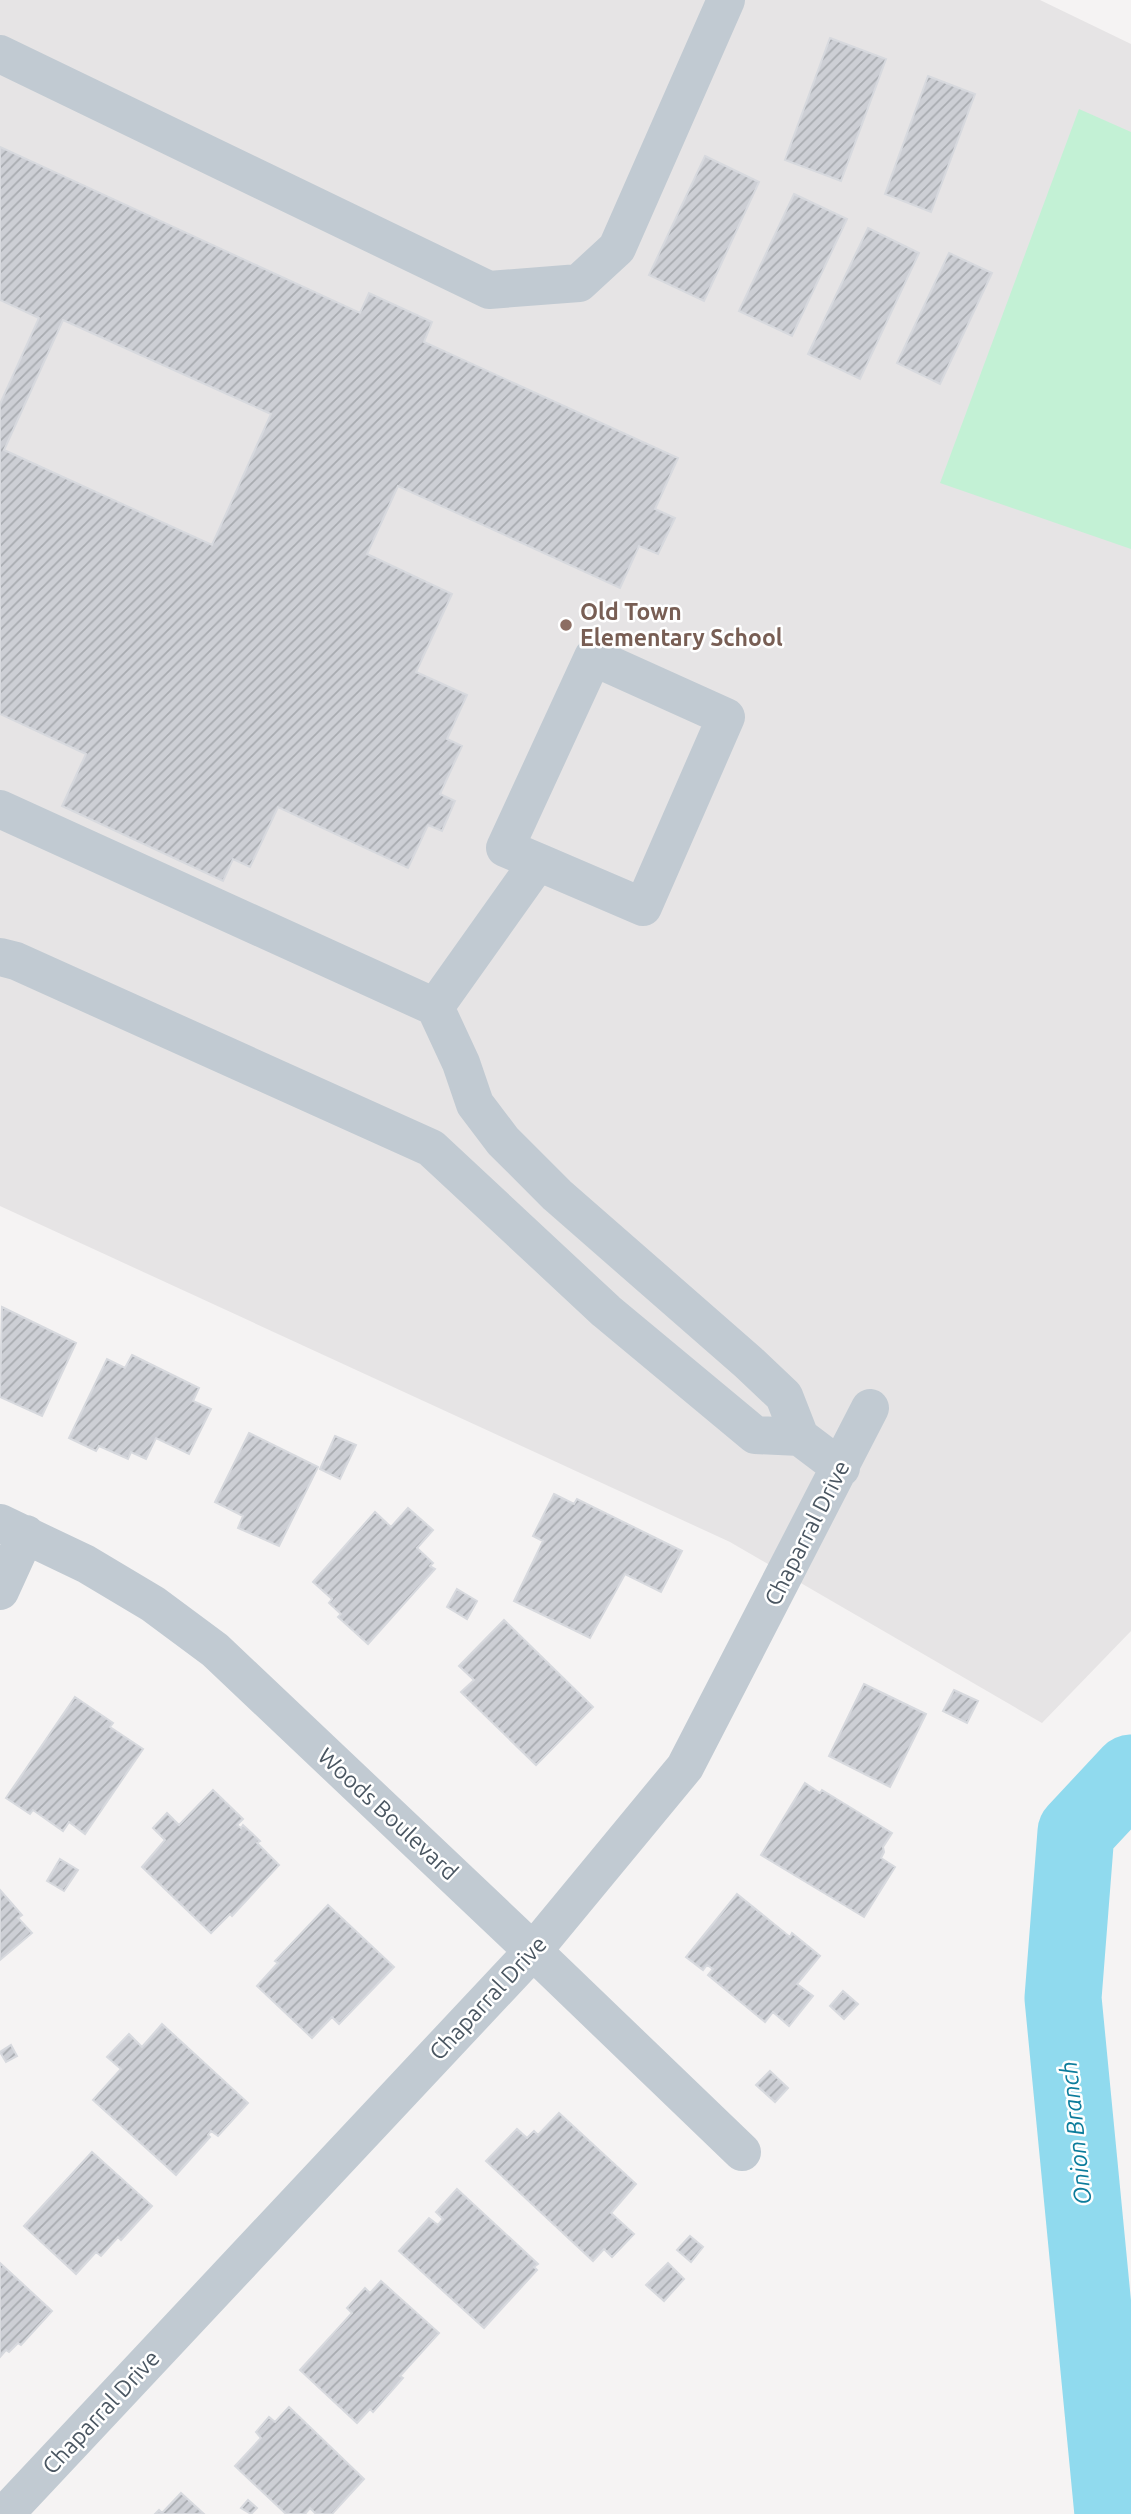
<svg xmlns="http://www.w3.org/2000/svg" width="1131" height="2514" font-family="Ubuntu,sans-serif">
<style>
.education{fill:#e6e4e5}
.park{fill:#c3f1d5}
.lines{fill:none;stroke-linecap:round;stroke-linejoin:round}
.river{stroke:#90daee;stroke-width:77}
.building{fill:url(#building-hatch);stroke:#d7d9de;stroke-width:2;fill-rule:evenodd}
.minor{stroke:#c1cad2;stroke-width:38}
.education-dot{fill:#8d6e63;stroke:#fff;stroke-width:2.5}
.labels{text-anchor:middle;stroke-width:5;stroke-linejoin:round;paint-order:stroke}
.education-label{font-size:23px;font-weight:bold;fill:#785e54;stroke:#fff;text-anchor:start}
.street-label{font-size:23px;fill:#4a5661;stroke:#fff}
.water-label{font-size:24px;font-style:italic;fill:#0c7c9b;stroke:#fff}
</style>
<defs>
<pattern id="building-hatch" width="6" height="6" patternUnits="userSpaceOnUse" patternTransform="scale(1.75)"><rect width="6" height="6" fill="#cdcfd5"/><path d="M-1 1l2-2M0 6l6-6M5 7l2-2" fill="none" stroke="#a8abb0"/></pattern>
</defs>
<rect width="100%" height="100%" fill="#f5f3f3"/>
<path class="education" d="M0,0H1040L1131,44V1631L1042,1723L730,1542L0,1206Z"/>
<path class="park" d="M1079,109L1131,132V549L940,483Z"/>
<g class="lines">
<path class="river" d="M1113,2514L1063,1998L1076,1832L1131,1773"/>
</g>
<path class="building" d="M830,38L886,59L841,181L785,160Z
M928,76L975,94L931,212L885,194Z
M0,147L360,313L369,293L432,322L424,342L678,458L655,509L675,518L658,554L639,546L620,588L398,486L367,554L452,594L416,672L467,695L447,739L462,746L440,794L455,801L442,831L428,825L408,868L278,807L250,867L233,859L223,881L62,806L86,754L0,714V404L39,318L0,300ZM63,320L271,414L212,545L4,450Z
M705,156L759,182L704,301L649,275Z
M794,194L847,219L792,336L739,311Z
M868,228L919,253L860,379L808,354Z
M949,253L992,273L940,384L897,363Z
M2,1307L76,1343L42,1416L0,1397Z
M132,1355L199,1388L193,1401L211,1409L189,1454L156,1438L146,1459L131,1452L128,1459L99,1446L96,1451L69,1438L107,1359L125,1368Z
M249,1433L318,1467L279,1546L238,1528L243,1516L215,1502Z
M335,1436L356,1445L340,1479L320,1469Z
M554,1494L574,1504L577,1499L682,1551L661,1592L625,1574L590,1638L514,1601L543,1541L533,1536Z
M408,1508L433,1530L417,1548L433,1563L430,1566L435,1569L368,1644L338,1617L341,1614L329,1603L332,1599L313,1582L375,1512L391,1527Z
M457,1589L477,1601L467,1619L447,1607Z
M504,1620L593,1707L536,1765L461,1692L474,1680L459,1666Z
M864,1684L926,1714L890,1787L829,1756Z
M954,1690L978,1701L967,1723L943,1711Z
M75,1697L113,1723L110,1727L143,1749L85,1834L69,1822L63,1831L33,1810L30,1814L6,1798Z
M805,1783L820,1793L822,1790L892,1833L883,1847L884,1852L881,1858L895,1867L864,1917L761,1855Z
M213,1790L243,1819L237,1825L241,1828L243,1825L260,1841L257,1843L279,1865L232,1916L230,1914L211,1933L142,1867L165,1840L153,1828L167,1813L179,1825Z
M60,1859L78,1870L64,1891L47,1881Z
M0,1890L22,1915L18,1918L32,1933L0,1960Z
M737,1894L790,1937L792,1933L820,1956L797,1984L813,1996L789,2026L773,2012L765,2022L708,1975L713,1969L707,1965L703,1970L686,1957Z
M328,1905L394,1967L339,2024L332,2017L312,2038L257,1986L278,1963L275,1961Z
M843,1991L858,2004L844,2019L830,2006Z
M162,2024L248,2103L218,2136L211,2131L208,2135L210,2137L176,2175L93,2100L121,2069L107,2057L129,2034L142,2047Z
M11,2045L17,2056L6,2062L0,2052Z
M770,2071L788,2088L775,2102L756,2085Z
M559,2113L636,2184L611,2213L634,2234L612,2257L604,2249L593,2261L486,2161L517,2129L527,2138L534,2131L538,2135Z
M92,2152L152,2206L121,2240L118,2237L101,2256L96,2252L76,2274L24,2226Z
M457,2189L538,2264L534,2267L537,2270L484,2328L399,2251L429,2218L438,2225L443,2219L436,2212Z
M690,2236L703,2247L691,2262L677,2250Z
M0,2263L52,2311L21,2345L18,2343L9,2352L6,2350L0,2357Z
M668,2263L684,2279L664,2301L646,2285Z
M381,2281L439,2333L400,2376L403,2378L373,2412L370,2409L357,2423L300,2370L352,2313L347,2308L365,2288L370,2293Z
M289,2407L364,2479L332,2514H316L310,2508L305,2514H286L235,2466L261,2438L256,2432L269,2417L275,2422Z
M181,2493L204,2514H155L159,2510L162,2513Z
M248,2500L257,2508L251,2514L241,2508Z"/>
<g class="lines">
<path class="minor" d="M0,54L489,290L579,283L617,248L726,0
M0,809L435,1007L461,1063L475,1104L503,1141L557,1195L748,1362L784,1396L800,1437L841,1468
M0,957L16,961L431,1148L606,1311L755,1435L800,1437
M435,1007L538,862L643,907L726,717L593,657L505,848L538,862
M0,1523L86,1564L153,1604L215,1650L533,1951L742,2152
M0,1591L26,1534
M5,2514L533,1951L685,1767L870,1408"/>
</g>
<circle class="education-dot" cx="566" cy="625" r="7"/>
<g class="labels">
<g class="education-label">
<text x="580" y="620">Old Town<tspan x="580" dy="26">Elementary School</tspan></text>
</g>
<g class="street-label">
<text transform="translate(807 1533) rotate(-63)" y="8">Chaparral Drive</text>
<text transform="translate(388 1814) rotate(43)" y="8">Woods Boulevard</text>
<text transform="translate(488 1998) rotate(-47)" y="8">Chaparral Drive</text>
<text transform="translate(101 2412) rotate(-47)" y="8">Chaparral Drive</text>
</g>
<g class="water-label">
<text transform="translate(1076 2133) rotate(-96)" y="8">Onion Branch</text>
</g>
</g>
</svg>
